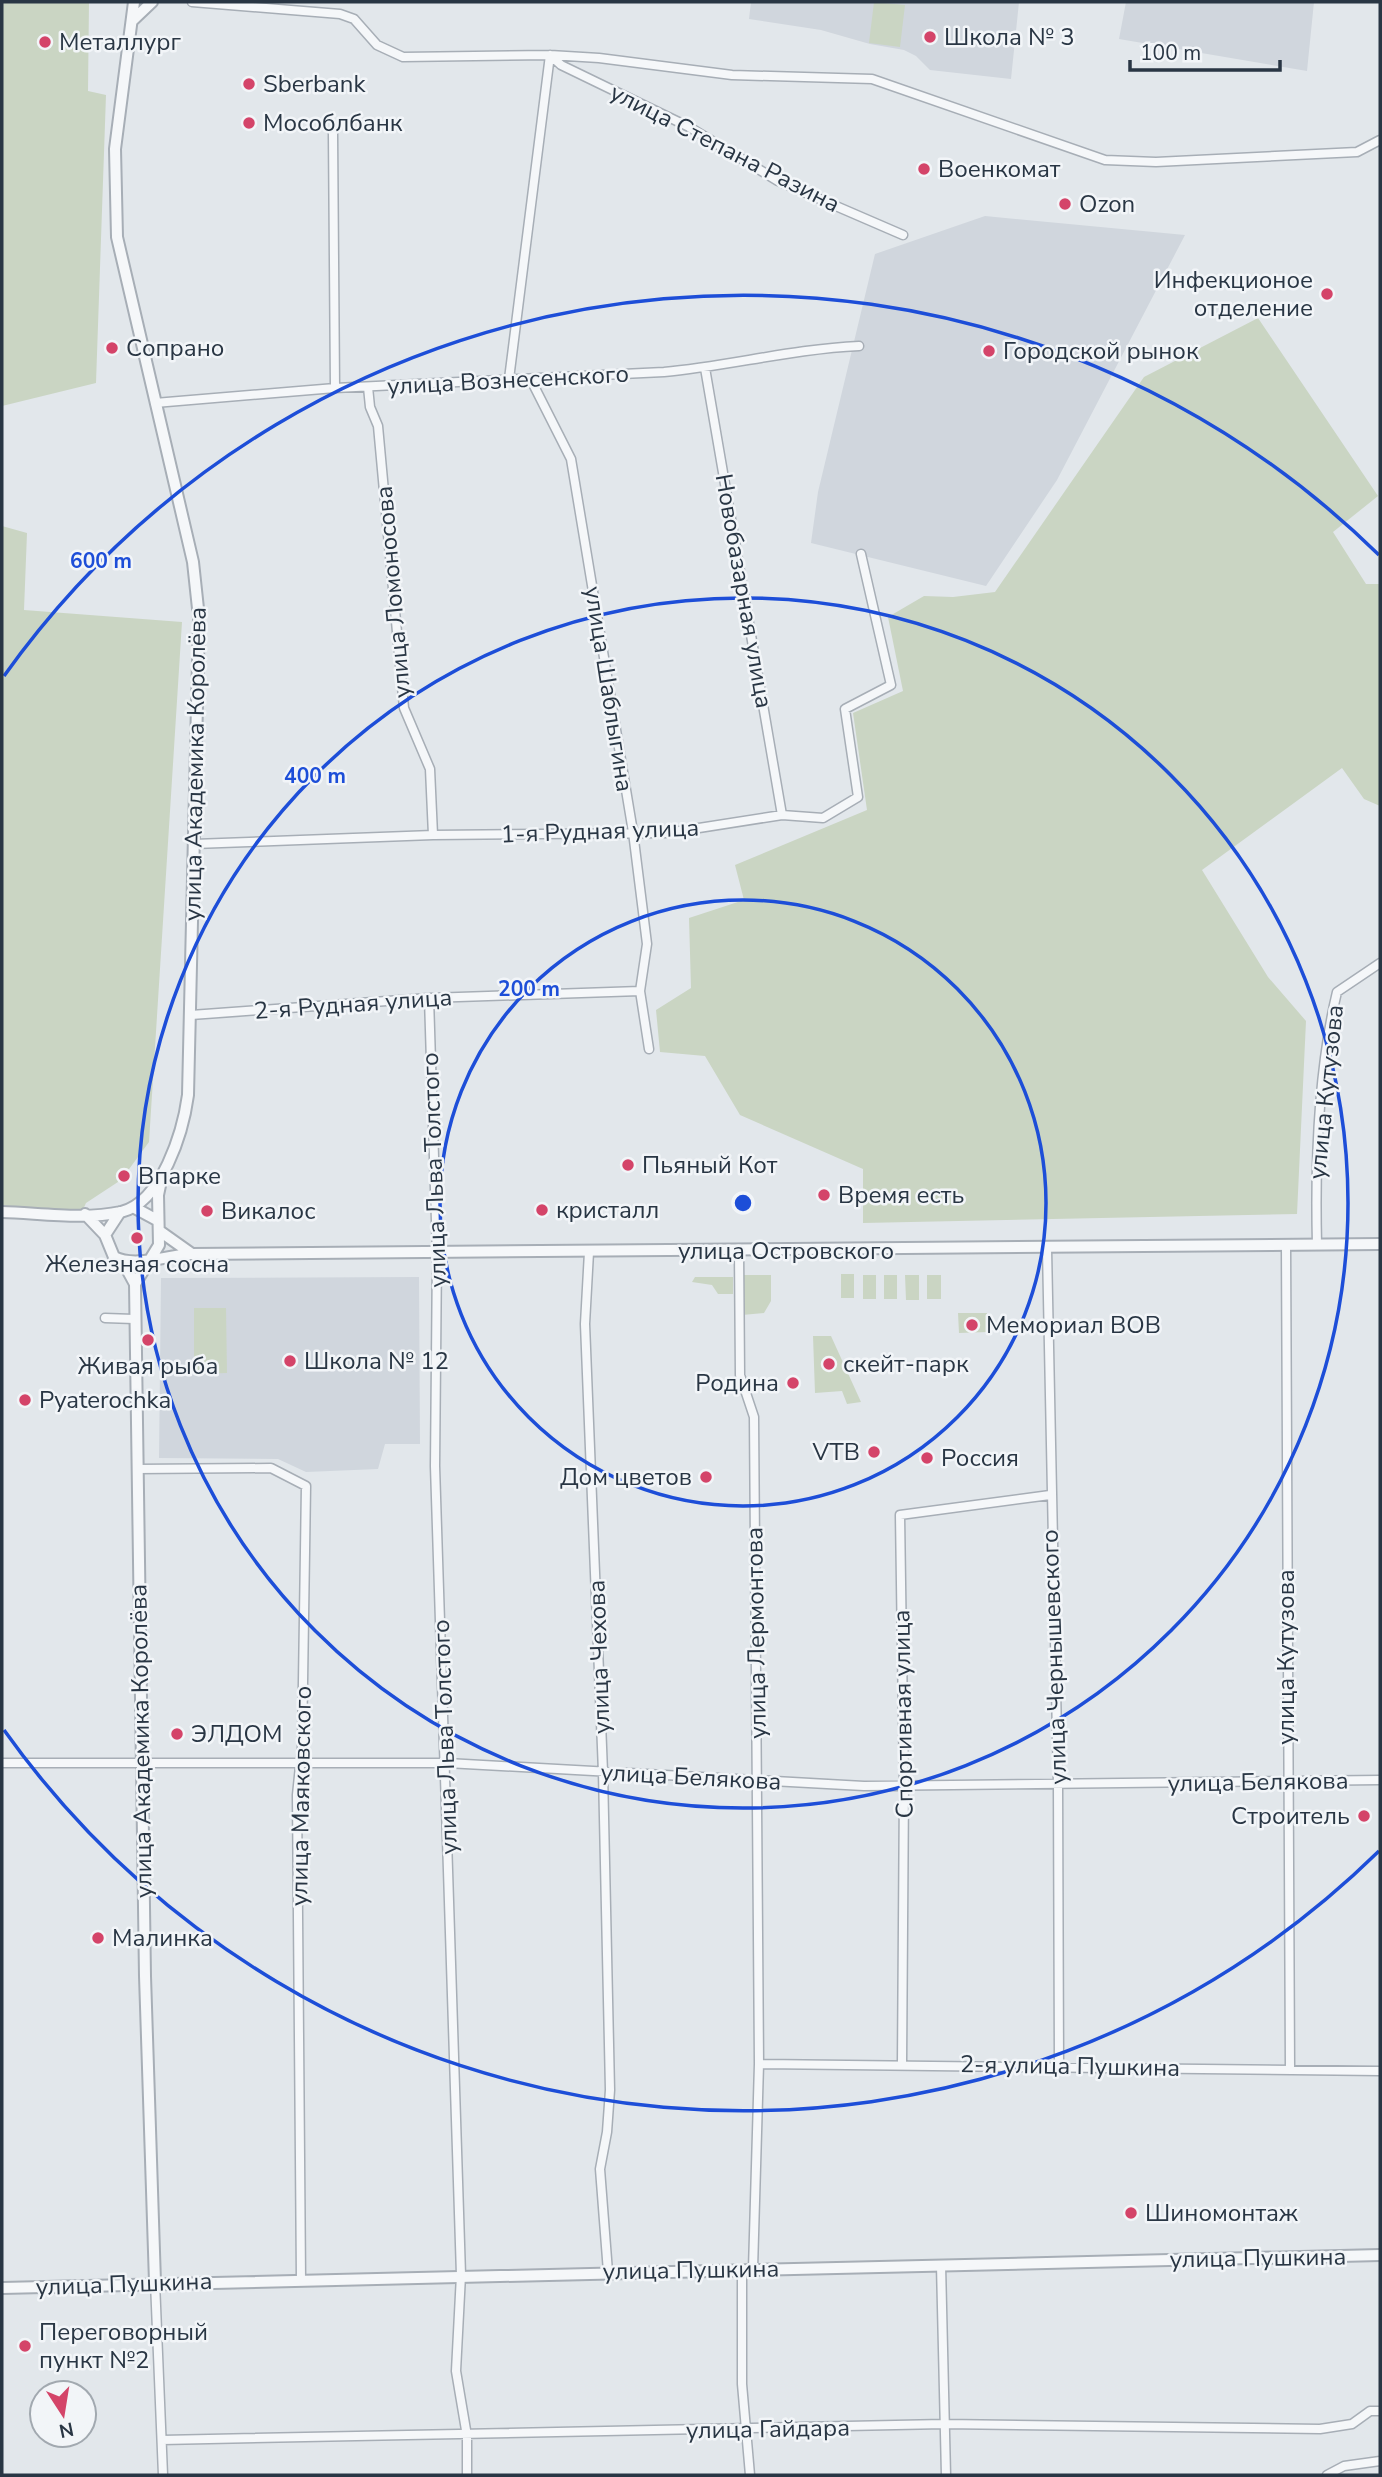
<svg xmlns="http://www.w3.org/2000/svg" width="1382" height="2477" font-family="'Nunito Sans',sans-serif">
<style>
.built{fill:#d0d6dd}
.green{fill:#cad5c3}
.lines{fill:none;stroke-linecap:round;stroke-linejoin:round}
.minor-casing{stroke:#a7aeb6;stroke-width:11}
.tertiary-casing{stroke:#a7aeb6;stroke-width:14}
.minor{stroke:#f5f7f9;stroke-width:8}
.tertiary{stroke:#f5f7f9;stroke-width:10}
.ring{fill:none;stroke:#1d4ed8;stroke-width:3.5}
.poi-dot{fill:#d44469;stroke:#f2f5f8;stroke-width:2.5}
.labels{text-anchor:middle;stroke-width:5;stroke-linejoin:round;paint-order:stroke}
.poi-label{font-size:24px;fill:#293644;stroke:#f2f5f8;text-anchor:start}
.street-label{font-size:24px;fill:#293644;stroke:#f2f5f8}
.centre{fill:#1d4ed8;stroke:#f2f5f8;stroke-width:3.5}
.ring-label{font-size:21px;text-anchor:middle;font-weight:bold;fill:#1d4ed8;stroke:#f2f5f8;stroke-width:5;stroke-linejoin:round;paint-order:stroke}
</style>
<rect width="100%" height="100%" fill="#e2e7eb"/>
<path class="built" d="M751,2H1019L1011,79L930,70L916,56L904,50L870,44L821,30L749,19Z
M1126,2H1314L1307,71L1119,39Z
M985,216L1185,235L1057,480L986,586L811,543L818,492L875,254Z
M419,1277L420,1444H385L378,1469L306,1472L278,1459L159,1458L161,1278Z"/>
<path class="green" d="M2,2H89L88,91L106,95L96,383L2,406Z
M874,2L905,5L900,47L869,43Z
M1258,318L1378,496L1333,532L1366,584H1380V806L1364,799L1342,768L1202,870L1268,977L1306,1021L1297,1214L863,1223V1169L740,1115L705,1056L660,1052L656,1010L691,988L689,918L744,900L735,865L867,810L853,713L903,691L888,617L924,596L953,597L995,592L1144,377Z
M2,526L27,533L24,610L182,622L149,1142L121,1180L86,1203L81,1214L2,1211Z
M841,1274H854V1298H841Z
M742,1275H771V1301L764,1313L742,1315Z
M863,1275H876V1299H863Z
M884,1275H897V1299H884Z
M905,1275H919V1300H906Z
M927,1275H941V1299H927Z
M695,1277H733V1294H718L712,1285L692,1282Z
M194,1308H226L227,1373L194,1374Z
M958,1313H987V1332L959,1333Z
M813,1336H831L861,1402L847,1404L842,1391L815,1393Z"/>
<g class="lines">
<g class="minor-casing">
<path id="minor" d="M192,2L340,14L354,19L377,45L403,57L550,55L599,58L732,75L872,79L1105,160L1156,162L1357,152L1380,140
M550,55L561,65L689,127L778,181L903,235
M333,133L335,388
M705,368L782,815
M509,379L550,55
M531,380L571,459L633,832L647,944L640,991L649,1049
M368,387L370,407L378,426L404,708L430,769L433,835
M155,403L335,388L664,372C729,366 793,349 859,346
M194,844L433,835L667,833L782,815L823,818L858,797L845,709L891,685L861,554
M429,998L437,1253L435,1466L461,2275L456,2371L467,2436V2475
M191,1015L429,998L640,991
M1286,1245L1290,2069
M1317,1245C1315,1164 1318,1071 1337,992L1380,963
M1047,1249L1058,1785L1059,2066
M739,1251L740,1375L754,1417L759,2064L753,2269
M589,1252L585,1324L603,1772L610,2090L607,2132L600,2169L608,2272
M105,1318L134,1319
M137,1469L271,1468L306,1486L302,1747L297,1795L301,2279
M2,1763H447L864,1786L1380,1780
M759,2064L1380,2071
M902,2064L904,1786L900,1515L1050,1495
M941,2265L946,2475
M742,2269V2384L750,2475
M155,2282L163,2475
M162,2440L944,2424L1320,2429L1352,2424L1370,2411H1380
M1327,2475L1344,2466L1380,2461"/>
</g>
<g class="tertiary-casing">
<path id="tertiary" d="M132,21L152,2
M133,1207L157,1220
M2,1212C39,1213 84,1220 121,1212C162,1202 183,1132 188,1095L199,618L193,562L117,237L115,149L134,2
M85,1214L105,1235L114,1257C136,1268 167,1255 192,1254L1380,1244
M161,1232L192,1254
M105,1235L120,1212
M123,1262L135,1284L145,1976L155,2282
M135,1284L159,1245L158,1195L162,1176
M2,2288L1380,2255"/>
</g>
<use href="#minor" class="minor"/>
<use href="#tertiary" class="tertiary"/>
</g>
<g class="ring">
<circle cx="743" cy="1203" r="303"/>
<circle cx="743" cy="1203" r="605"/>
<path d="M1379 1851A908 908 0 0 1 4 1730M4 676A908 908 0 0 1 1379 555"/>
</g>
<g class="poi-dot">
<circle cx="930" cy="37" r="7"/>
<circle cx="45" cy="42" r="7"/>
<circle cx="249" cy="84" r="7"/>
<circle cx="249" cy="123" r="7"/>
<circle cx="924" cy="169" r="7"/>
<circle cx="1065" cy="204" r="7"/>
<circle cx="1327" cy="294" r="7"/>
<circle cx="112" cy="348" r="7"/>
<circle cx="989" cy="351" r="7"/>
<circle cx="628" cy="1165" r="7"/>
<circle cx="124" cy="1176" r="7"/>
<circle cx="824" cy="1195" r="7"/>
<circle cx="542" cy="1210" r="7"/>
<circle cx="207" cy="1211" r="7"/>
<circle cx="137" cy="1238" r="7"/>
<circle cx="972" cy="1325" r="7"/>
<circle cx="148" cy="1340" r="7"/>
<circle cx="290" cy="1361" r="7"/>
<circle cx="829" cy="1364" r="7"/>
<circle cx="793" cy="1383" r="7"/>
<circle cx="25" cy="1400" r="7"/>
<circle cx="874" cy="1452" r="7"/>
<circle cx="927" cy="1458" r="7"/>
<circle cx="706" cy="1477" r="7"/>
<circle cx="177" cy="1734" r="7"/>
<circle cx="1364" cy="1816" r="7"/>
<circle cx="98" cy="1938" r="7"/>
<circle cx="1131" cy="2213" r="7"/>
<circle cx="25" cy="2346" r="7"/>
</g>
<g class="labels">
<g class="poi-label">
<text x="944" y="45">Школа № 3</text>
<text x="59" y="50">Металлург</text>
<text x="263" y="92">Sberbank</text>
<text x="263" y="131">Мособлбанк</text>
<text x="938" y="177">Военкомат</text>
<text x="1079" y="212">Ozon</text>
<text x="1313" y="288" text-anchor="end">Инфекционое<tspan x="1313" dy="28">отделение</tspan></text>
<text x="126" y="356">Сопрано</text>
<text x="1003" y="359">Городской рынок</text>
<text x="642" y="1173">Пьяный Кот</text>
<text x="138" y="1184">Впарке</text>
<text x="838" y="1203">Время есть</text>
<text x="556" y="1218">кристалл</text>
<text x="221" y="1219">Викалос</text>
<text x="137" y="1272" text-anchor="middle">Железная сосна</text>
<text x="986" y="1333">Мемориал ВОВ</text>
<text x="304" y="1369">Школа № 12</text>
<text x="843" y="1372">скейт-парк</text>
<text x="148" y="1374" text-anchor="middle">Живая рыба</text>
<text x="779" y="1391" text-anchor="end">Родина</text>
<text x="39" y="1408">Pyaterochka</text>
<text x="860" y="1460" text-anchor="end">VTB</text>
<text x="941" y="1466">Россия</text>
<text x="692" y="1485" text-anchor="end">Дом цветов</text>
<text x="191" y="1742">ЭЛДОМ</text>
<text x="1350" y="1824" text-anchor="end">Строитель</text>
<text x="112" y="1946">Малинка</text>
<text x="1145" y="2221">Шиномонтаж</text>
<text x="39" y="2340">Переговорный<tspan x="39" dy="28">пункт №2</tspan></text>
</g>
<g class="street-label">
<text transform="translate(725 148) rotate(27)" y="8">улица Степана Разина</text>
<text transform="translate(508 380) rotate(-3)" y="8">улица Вознесенского</text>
<text transform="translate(744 591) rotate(80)" y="8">Новобазарная улица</text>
<text transform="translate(393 592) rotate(-95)" y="8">улица Ломоносова</text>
<text transform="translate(609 689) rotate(81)" y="8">улица Шаблыгина</text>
<text transform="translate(195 764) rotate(-89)" y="8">улица Академика Королёва</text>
<text transform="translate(600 831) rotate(-2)" y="8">1-я Рудная улица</text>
<text transform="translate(353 1004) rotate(-4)" y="8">2-я Рудная улица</text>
<text transform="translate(1326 1092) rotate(-84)" y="8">улица Кутузова</text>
<text transform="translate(434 1170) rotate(-92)" y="8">улица Льва Толстого</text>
<text x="786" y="1259">улица Островского</text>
<text transform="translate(756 1633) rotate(-91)" y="8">улица Лермонтова</text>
<text transform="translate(599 1657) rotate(-92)" y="8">улица Чехова</text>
<text transform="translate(1054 1657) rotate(-92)" y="8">улица Чернышевского</text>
<text transform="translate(1286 1657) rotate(-90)" y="8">улица Кутузова</text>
<text transform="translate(903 1714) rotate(-91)" y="8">Спортивная улица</text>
<text transform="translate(445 1737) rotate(-92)" y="8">улица Льва Толстого</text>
<text transform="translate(141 1741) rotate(-91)" y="8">улица Академика Королёва</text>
<text transform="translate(691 1777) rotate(3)" y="8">улица Белякова</text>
<text transform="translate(1258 1782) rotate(-1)" y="8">улица Белякова</text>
<text transform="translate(301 1796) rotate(-89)" y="8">улица Маяковского</text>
<text transform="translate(1070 2066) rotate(1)" y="8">2-я улица Пушкина</text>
<text transform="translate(1258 2258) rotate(-1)" y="8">улица Пушкина</text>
<text transform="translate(691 2270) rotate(-1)" y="8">улица Пушкина</text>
<text transform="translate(124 2284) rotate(-2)" y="8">улица Пушкина</text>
<text transform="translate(768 2429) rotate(-1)" y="8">улица Гайдара</text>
</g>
</g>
<circle cx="743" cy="1203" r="10" class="centre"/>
<g class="ring-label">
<text x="101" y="568">600 m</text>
<text x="315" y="783">400 m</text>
<text x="529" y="996">200 m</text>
</g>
<rect width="1382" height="2477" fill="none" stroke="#293644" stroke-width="7"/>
<g transform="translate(63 2414) rotate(168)"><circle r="33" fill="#f2f5f8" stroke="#a2a9b0" stroke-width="2"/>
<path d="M0-5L12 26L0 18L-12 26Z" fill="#d44469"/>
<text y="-10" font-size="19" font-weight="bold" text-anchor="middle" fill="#293644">N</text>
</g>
<path d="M1130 60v10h150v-10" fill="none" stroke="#293644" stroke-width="3.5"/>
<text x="1140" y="60" font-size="21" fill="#293644" stroke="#f2f5f8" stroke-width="5" paint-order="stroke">100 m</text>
</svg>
